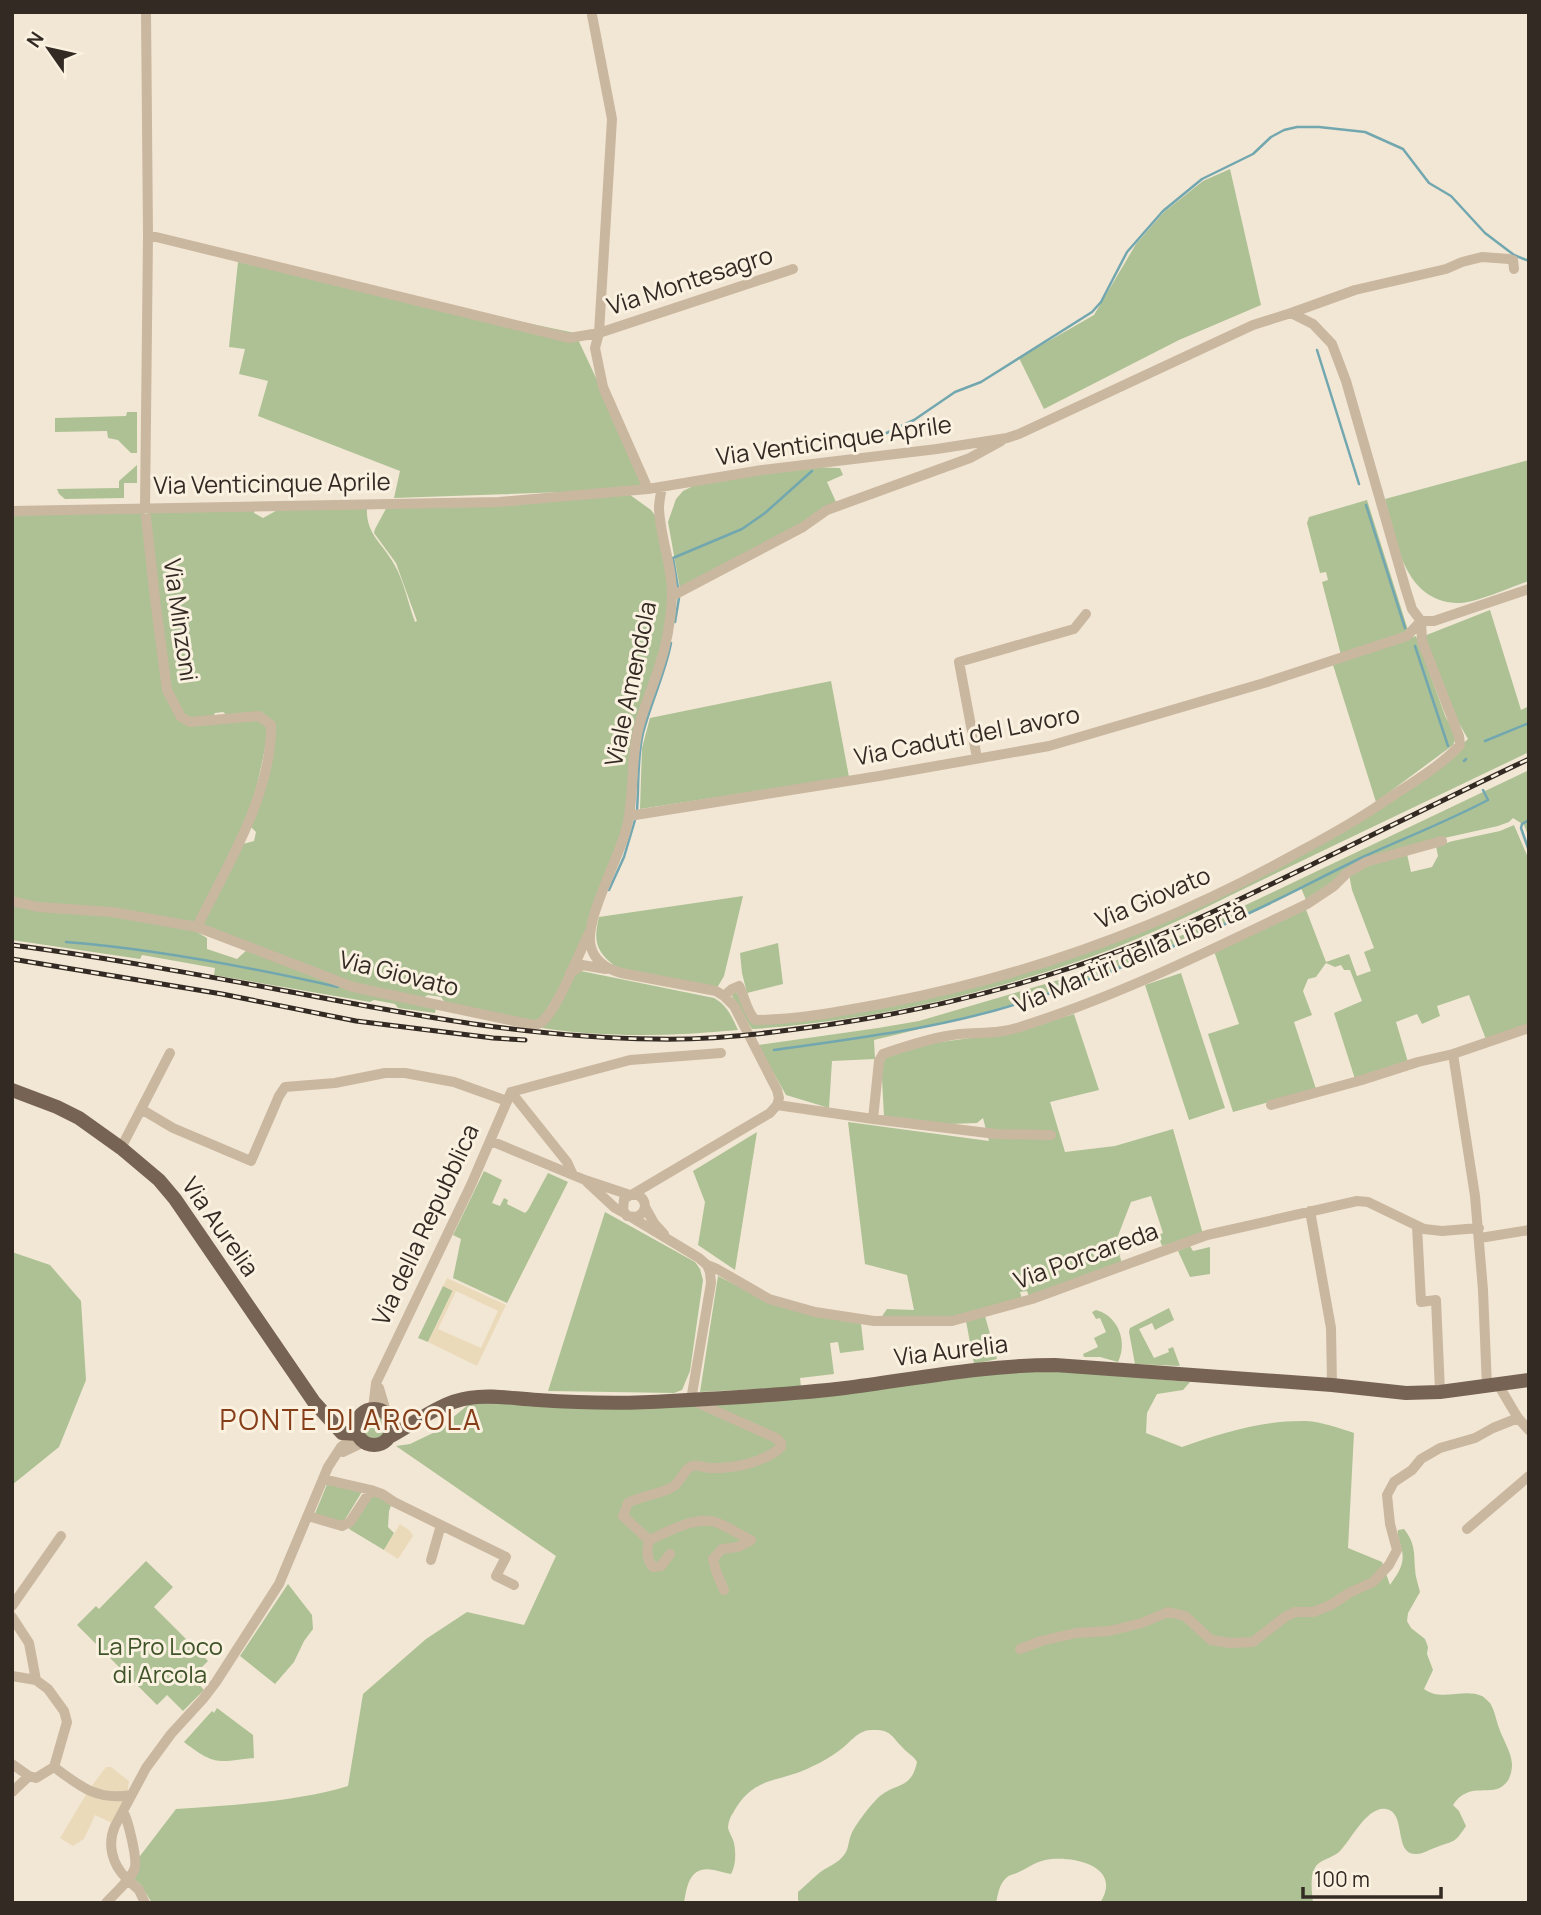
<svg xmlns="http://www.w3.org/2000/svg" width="1541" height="1915" font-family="Manrope,sans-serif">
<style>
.green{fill:#adc194}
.plaza{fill:#ebdaba;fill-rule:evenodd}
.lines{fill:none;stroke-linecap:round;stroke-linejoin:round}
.stream{stroke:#72a7b0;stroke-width:2.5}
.minor{stroke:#cab7a0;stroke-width:10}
.major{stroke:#766354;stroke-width:14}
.rail-casing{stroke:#332a24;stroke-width:5}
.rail{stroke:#faf1e1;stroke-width:2.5;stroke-dasharray:8;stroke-linecap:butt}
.minor-bridge{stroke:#cab7a0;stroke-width:10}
.labels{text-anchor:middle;stroke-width:6;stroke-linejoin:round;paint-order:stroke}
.street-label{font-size:24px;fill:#332a24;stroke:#faf1e1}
.park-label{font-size:24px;fill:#3e5327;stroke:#faf1e1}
.quarter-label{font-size:28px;letter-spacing:2px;fill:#863e19;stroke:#faf1e1}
</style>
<rect width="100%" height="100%" fill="#f2e7d4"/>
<path class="green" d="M1230,169L1261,305L1179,340L1044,409L1019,358L1094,315L1136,244L1164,212L1203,181Z
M238,262L575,333L648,489L394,498L400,471L258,416L268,381L239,374L245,349L229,347Z
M127,412H137V453H131L118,440L108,438L107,431L55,432V418L126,416Z
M1529,460V581C1510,587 1475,604 1456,603C1403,600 1396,539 1385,499Z
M137,465V483H124V498L65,499L59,494L57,489L119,488V481Z
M805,467L840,468L843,475L827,482L836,502L802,525L680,589L668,522L676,499L683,491L693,486Z
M626,492L651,510L660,522L671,596L665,635L638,724L622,841L569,973L538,1023L448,1007L441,997L428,995L419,1000L353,986L199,926L239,845L254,841L256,832L250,826L272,725L259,714L229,717L223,712L215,713L211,719L182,716L168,689L147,509L255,507L254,513L263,518L285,506L367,505C365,534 381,541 394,564C404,581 408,603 415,622L417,621L396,563L374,533L375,529L388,505Z
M1367,500L1408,630L1405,634L1341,655L1322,582L1328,580L1326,572L1320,573L1307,523L1309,517Z
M144,509L166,690L180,718L258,717L270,726L250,817L196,926L12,900V512Z
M1490,610L1521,710L1529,706V752C1448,791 1366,830 1285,869C1220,900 1156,934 1088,958C982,995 863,1022 752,1029L732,996L735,990L754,1022L975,986L1246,884L1433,770L1468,739L1452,711L1424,636Z
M1416,636L1446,718L1453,728L1456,738L1453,745L1376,802L1333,665Z
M831,681L849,777L640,809L642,748L650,718Z
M1529,770V838L1524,825L1513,818L1509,822L1498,826L1440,839L1365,860L1307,902L1301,888C1245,915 1189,943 1130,965C1046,998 961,1019 874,1040L875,1059L832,1061L829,1108L786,1095L758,1045L878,1028L919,1021L1086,972L1185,934Z
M1514,825L1529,860V1028L1487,1042L1469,995L1437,1006L1440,1016L1422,1024L1417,1014L1396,1022L1408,1062L1355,1079L1334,1013L1362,1001L1350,970H1344L1341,965L1335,967L1326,963L1316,977L1308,979L1303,991L1312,1015L1294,1022L1316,1089L1233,1112L1208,1034L1239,1024L1214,951L1305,907L1326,962L1349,954L1357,976L1371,971L1364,952L1374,948L1352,890L1349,874L1363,867L1407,854L1411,872L1432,867L1438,856L1436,846L1453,841L1500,831Z
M743,896L724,976L717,988L616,967C596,952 593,941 599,917Z
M12,904L112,914L192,929L207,938V949L237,959L248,949L436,1008L435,1013L398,1008L395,1004L374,1000L370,1002L214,975L215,968L142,955L140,959L12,940Z
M778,943L783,984L747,993L742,973L740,953Z
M581,971L714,998C727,1005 732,1017 738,1030C673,1036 608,1038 542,1028L569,979Z
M1181,973L1225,1108L1189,1120L1145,985Z
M1074,1014L1099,1090L1050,1102L1065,1152L1115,1146L1173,1129L1203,1234L1162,1246L1158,1235L1163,1233L1151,1196L1131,1202L1116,1241L1122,1264L1029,1297L1027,1291L1020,1292L1022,1299L951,1319H880L887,1309L914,1310L907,1275L865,1264L848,1122L989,1141L983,1118L977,1123L949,1124L884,1117L881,1059L926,1044L1015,1032Z
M757,1132L735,1270L698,1245L705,1202L693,1171Z
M484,1171L502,1180L492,1203L500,1206L504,1198L508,1200L507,1204L525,1213L528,1210L548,1173L568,1182L507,1303L453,1278L461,1239L453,1235Z
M605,1212L695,1262L700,1269L703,1280L690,1371L682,1390L674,1393L548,1391Z
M1190,1246L1193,1251L1210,1247V1274L1190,1277L1178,1251Z
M12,1252L50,1265L81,1301L86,1380L59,1447L12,1485Z
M718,1276L759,1297L861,1324L864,1350L840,1353L838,1342L830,1343L834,1374L800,1378L801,1387L700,1392Z
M443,1286L453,1290L428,1342L418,1338Z
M1169,1308L1174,1320L1155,1330L1152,1323L1139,1329L1154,1358L1169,1352L1168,1349L1173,1347L1180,1366L1135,1364L1129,1332L1130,1328Z
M1096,1310C1118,1316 1128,1341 1118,1362L1100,1357H1084L1083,1354L1098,1347L1094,1338L1106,1332L1100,1318L1096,1319L1092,1312Z
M985,1316L997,1359L974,1364L966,1321Z
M1039,1371L1088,1373L1190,1382L1183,1390L1157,1394L1147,1413L1146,1433L1182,1447C1221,1433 1264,1420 1306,1421C1322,1422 1339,1428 1354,1433L1348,1548L1382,1562L1390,1585C1399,1572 1406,1563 1401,1547C1400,1541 1397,1537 1398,1530L1404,1529C1415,1543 1414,1552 1415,1568C1415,1576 1418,1584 1420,1592L1408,1613L1407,1621L1411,1628L1425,1639L1428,1647L1427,1654L1433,1670L1424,1689C1441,1702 1463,1688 1482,1696C1484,1697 1488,1701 1490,1703C1495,1711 1496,1720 1499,1728C1503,1740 1511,1751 1512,1764C1512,1771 1510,1780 1505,1784C1492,1798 1469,1780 1453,1805L1459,1811L1466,1826C1454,1844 1455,1840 1437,1847C1430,1849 1424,1854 1416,1854C1393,1855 1407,1812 1386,1809C1367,1806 1351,1840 1340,1851C1332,1859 1318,1859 1314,1870C1310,1879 1312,1893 1313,1903H1100C1124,1866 1072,1855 1045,1860C1036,1862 1029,1867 1021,1871C1016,1874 1010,1874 1006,1878C999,1885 998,1894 996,1903H801L798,1900V1892C805,1886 811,1880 818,1874C826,1867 838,1864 844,1855C849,1849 848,1842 851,1835C854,1826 872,1803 880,1796C897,1782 911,1790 917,1762C913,1755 907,1753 902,1747C891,1735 890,1729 871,1730C858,1730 850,1743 840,1750C832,1756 822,1762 813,1766C779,1784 754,1774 733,1813C730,1817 728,1823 728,1828C729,1833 733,1838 734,1843C736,1853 736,1865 731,1874C724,1873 720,1871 714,1870C690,1865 687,1885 684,1903H152L141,1885L127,1873L176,1809C232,1805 295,1802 348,1786L363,1694L426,1639L467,1612L524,1625L556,1556L396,1446L410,1444L435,1432L468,1405L504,1401L573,1406Z
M357 1427a17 17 0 1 1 34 0a17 17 0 1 1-34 0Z
M328,1482L363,1490L343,1523L314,1516Z
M371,1493L392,1503L389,1511L388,1527L394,1533L384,1550L349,1529Z
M146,1561L173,1587L154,1607L208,1661L192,1677L204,1690L183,1711L167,1695L157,1705L77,1625L96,1606L99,1609Z
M288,1584L312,1615L313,1629L304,1641L294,1662L275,1684L240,1656Z
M217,1708L253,1735L254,1758C217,1762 215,1766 184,1742L212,1711L214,1713Z"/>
<path class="plaza" d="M447,1278L506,1305L477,1366L428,1342L453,1291L443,1286ZM456,1291L498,1311L481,1348L438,1329Z
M400,1524L410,1531L413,1536L398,1559L384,1550Z
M106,1767H111L129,1781L127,1796L112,1823L95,1815L84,1839L73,1846L60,1838L90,1788Z"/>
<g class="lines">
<path class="stream" d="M1317,350L1359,484
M838,448L876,438L914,420L955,392L981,382L1092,312L1101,302L1127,252L1163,211L1202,179L1253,154L1271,137L1284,130L1297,127H1319L1365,132L1403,149L1429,183L1451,196L1485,233L1514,255L1529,261
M1366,505L1405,628
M678,588L673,558L742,529L765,513L812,471
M675,622L679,598
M1415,646L1448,746
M1485,741L1529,723
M1464,761L1466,759
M637,810C639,784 637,758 643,733C651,702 665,674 671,643
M1529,820L1522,824L1521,828L1529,851
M609,890L624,857L635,820
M66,942C157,949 249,967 338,987
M774,1050C858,1038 943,1028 1023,1002C1099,978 1172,948 1245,915C1285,897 1323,876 1363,857C1405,838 1448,821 1488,800L1483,790"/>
<path class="minor" d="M146,12L148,235L145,508L155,599L167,690L181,717L190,722L259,716L271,725C272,794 227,866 197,927
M148,235L569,338L599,333L612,119L592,15
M1291,313L1355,290L1446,269L1462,262L1482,257L1509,259L1513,260L1514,269
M662,487C661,493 659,501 659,508C660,538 673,567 672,597C671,621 666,647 658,670C652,689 644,707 639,726C630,759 635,793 627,826C621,855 583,921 591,947C595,962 607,969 621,973L716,991L724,996L734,1006L777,1090L779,1098L777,1105
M648,489L603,387L595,348L599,333L793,269
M12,511L499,502L648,489L762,470L937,449L1007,438L1019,434L1253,325L1291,313L1313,324L1332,344L1346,381L1406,590L1412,609L1421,621
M672,596L803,527L827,510L970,458L1001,441
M1421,621H1434L1529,589
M977,758L959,662L1074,629L1086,614
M629,816L879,776L1049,746L1264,683L1407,636L1421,621
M12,901L38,907L112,912L197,927L353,987L533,1025C538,1024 539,1025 543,1021C559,1006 578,955 589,933
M570,973L582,965L606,969
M724,996L732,989L739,986C745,997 746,1010 755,1020C799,1020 842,1011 886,1003C1026,976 1162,927 1288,858C1319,841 1350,825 1379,805C1406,786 1438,769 1460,745L1459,736L1422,641L1421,621
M1453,1054L1475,1196L1483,1290L1487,1387
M511,1092L630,1060L721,1053
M511,1092L567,1162L573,1175
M777,1105L873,1119L879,1061L883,1054C903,1047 939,1036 960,1034C984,1032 1000,1034 1023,1026C1121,995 1215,948 1307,904L1334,886L1347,873L1366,862L1442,841
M1271,1105L1362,1080L1418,1062L1453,1054L1529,1028
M141,1109L173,1128L251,1161L279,1096L285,1087L335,1083L385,1073H405L454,1082L507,1101
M873,1119L996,1134L1051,1135
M491,1141L585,1180L630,1195H638C648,1201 647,1213 636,1217L627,1216L623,1210L624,1199L630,1195
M121,1148L170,1053
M587,1182L615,1208L624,1213
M633,1194L770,1113L777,1105
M645,1207L654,1223L664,1234
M1310,1211L1331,1328L1332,1385
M631,1217L699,1258L707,1265L717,1269L769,1299L815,1312L874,1321H952L1032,1299L1207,1235L1357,1201L1368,1202L1424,1229L1442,1231L1479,1228
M1417,1226L1421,1302L1436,1300L1440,1392
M1480,1238L1529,1230
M707,1265L710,1272L711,1283L691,1400L776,1438L781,1443V1447C764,1463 732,1469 708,1468C703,1467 698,1464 692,1466C684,1469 681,1481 674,1486C661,1495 642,1495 628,1503L623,1516L649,1540C668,1532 694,1516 715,1522C727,1526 740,1535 751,1540
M1499,1386L1518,1418L1529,1430
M379,1388L387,1415
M373,1409L376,1383L471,1185L511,1092
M343,1452L364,1442
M323,1479L371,1490L382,1494L394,1502L506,1557L496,1576L514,1585
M308,1516L342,1526L350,1522L371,1490
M1467,1529L1529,1476
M649,1540C647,1550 646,1559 653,1567L661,1566L670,1554
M431,1560L441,1525
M724,1590L716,1571L713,1559L722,1549L738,1547L751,1540
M12,1606L61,1536
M12,1617L29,1643L36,1680
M1020,1649L1041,1641L1076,1633L1109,1631L1142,1623L1168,1612L1185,1616L1211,1640L1230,1643L1253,1642L1285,1617L1295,1612H1313L1331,1605L1349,1593L1373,1582L1389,1565L1397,1550L1390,1524L1387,1495L1394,1482L1412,1470L1421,1459L1440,1448L1475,1438L1493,1428L1518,1418
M12,1676L36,1680L48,1689L64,1711L67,1722L54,1767
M12,1764L29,1776
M54,1767C80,1786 96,1801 131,1795
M12,1792L29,1776L36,1778L54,1767
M126,1878C112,1864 107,1844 115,1826L146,1768L171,1734L203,1699L216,1682L279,1584L328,1467L341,1447L358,1434
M129,1881L139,1890L145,1903
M106,1903C114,1894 133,1878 135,1867C137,1857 128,1820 123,1811"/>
<path class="major" d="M12,1090L57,1107L79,1118L121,1148L159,1180L175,1199L314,1402L342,1433L358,1434
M356 1427a18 18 0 1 1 36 0a18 18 0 1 1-36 0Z
M389,1437C414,1424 440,1402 469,1398C492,1394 515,1399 538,1400C582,1403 626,1404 670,1401C729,1398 787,1395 845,1388C915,1379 984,1365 1055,1365L1332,1385L1406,1393L1440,1392L1529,1380"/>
<g class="rail-casing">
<path id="rail" d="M12,945C104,957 195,974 286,991C407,1014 530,1038 655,1039C700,1040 745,1036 789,1030C905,1016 1018,989 1127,948C1191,924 1253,893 1315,863C1386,828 1457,793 1529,759
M12,959L222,994L356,1021L493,1038L525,1040"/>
</g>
<use href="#rail" class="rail"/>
<path class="minor-bridge" d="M126,1878L129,1881"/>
</g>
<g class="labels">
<g class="street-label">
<text transform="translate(690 281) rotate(-18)" y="8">Via Montesagro</text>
<text transform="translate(834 441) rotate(-8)" y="8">Via Venticinque Aprile</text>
<text transform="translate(272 484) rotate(-1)" y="8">Via Venticinque Aprile</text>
<text transform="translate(180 620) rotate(82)" y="8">Via Minzoni</text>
<text transform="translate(631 684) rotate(-78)" y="8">Viale Amendola</text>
<text transform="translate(967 736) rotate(-11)" y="8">Via Caduti del Lavoro</text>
<text transform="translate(1153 898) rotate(-23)" y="8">Via Giovato</text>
<text transform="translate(1130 958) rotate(-23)" y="8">Via Martiri della Libertà</text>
<text transform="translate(399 974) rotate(14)" y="8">Via Giovato</text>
<text transform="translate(426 1225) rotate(-65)" y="8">Via della Repubblica</text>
<text transform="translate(220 1227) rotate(55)" y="8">Via Aurelia</text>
<text transform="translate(1086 1256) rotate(-20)" y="8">Via Porcareda</text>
<text transform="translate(951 1351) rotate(-7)" y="8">Via Aurelia</text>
</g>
<g class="park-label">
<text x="160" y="1655">La Pro Loco<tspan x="160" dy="28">di Arcola</tspan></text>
</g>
<g class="quarter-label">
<text x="351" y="1430">PONTE DI ARCOLA</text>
</g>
</g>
<rect width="1541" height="1915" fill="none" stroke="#332a24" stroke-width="28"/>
<g transform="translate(49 49) rotate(304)" stroke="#faf1e1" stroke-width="5" paint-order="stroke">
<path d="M0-5L12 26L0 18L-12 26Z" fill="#332a24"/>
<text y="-10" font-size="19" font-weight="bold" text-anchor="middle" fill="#332a24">N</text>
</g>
<path d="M1303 1887v10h138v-10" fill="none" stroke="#332a24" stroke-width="3.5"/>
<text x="1314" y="1887" font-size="21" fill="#332a24" stroke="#faf1e1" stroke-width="5" paint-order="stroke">100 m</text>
</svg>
